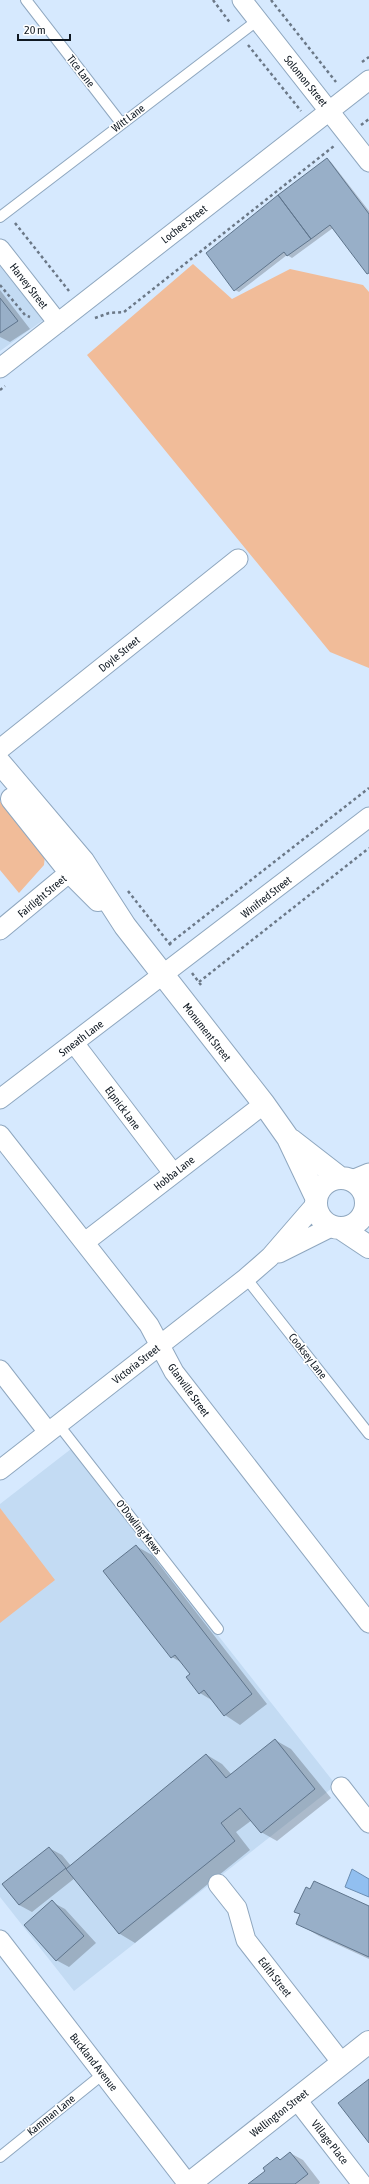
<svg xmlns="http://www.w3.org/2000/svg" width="369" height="2184" font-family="'Asap Condensed',sans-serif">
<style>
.built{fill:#c3dbf3}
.green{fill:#f1bc99}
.water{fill:#91bff0;stroke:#6a8db2}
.shadow{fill:#0003}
.building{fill:#98afc8;stroke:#5f758c}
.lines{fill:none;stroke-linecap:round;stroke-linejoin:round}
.lane-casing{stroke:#8fa7bf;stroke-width:12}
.street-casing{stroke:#8fa7bf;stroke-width:21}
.secondary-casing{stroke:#8fa7bf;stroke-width:24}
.path{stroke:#6b7887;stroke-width:2.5;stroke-dasharray:3 3;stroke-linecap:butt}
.lane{stroke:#fff;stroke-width:10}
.street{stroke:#fff;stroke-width:19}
.secondary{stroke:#fff;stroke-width:22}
.labels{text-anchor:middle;stroke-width:3.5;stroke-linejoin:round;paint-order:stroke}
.street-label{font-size:11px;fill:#0f1821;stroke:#fff}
</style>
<rect width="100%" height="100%" fill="#d6e9fe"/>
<path class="built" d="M0,253L49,316L0,351Z
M71,1449L336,1785L74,1991L0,1897V1504Z"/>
<path class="green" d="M193,264L232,299L290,269L363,285L369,292V668L330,652L87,355Z
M0,801L45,855L44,865L19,893L0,870Z
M0,1508L55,1580L0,1623Z"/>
<path class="water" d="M352,1869L369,1879V1897L345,1887Z"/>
<path class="shadow" d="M327,159L331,162L369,211V274L333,228L292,258L287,255L239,292L235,290Z
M0,290L30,329L10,342L0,337Z
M136,1546L152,1555L267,1704L240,1725L225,1715L213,1701L200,1693L192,1674L184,1664L172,1657Z
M275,1740L291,1749L331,1798L277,1841L261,1832L252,1820L236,1832L250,1850L135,1943L120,1934L75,1878L32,1912L19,1905L49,1848L62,1855L71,1866L207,1755L222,1764L232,1775Z
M52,1902L65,1909L96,1943L69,1967L56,1960Z
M369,1907V1959L319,1936L297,1923Z
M290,2153L303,2160L320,2182L319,2184H250L266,2171L277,2158L281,2160Z"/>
<path class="building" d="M327,158L369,214V273L367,274L330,225L311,239L278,195Z
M278,195L311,239L287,256L284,252L234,291L206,253Z
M0,298L18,321L0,333Z
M136,1545L252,1694L224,1716L204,1690L199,1694L186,1677L190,1674L175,1655L171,1658L103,1571Z
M275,1739L315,1789L261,1833L240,1808L221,1823L235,1841L119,1934L66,1869L206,1754L226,1778Z
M49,1847L66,1868L19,1905L2,1884Z
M314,1881L369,1906V1957L296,1924L300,1914L294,1912L306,1887L310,1889Z
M52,1900L84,1936L56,1961L24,1925Z
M369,2079V2143L338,2103Z
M290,2152L308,2174L295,2184H248L265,2171L263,2168L277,2157L280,2160Z"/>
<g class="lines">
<g class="lane-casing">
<path id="lane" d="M26,0L121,123
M0,217L258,20
M246,1278L369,1434
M58,1424L218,1629
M0,2157L103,2074"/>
</g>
<g class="street-casing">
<path id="street" d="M242,0L369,162
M0,249L58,323
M0,368L369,80
M0,749L238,559
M0,930L82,862
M74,1043L173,1173
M0,1099L369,817
M0,1135L149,1325L174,1372L369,1623
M352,1180L369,1173
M366,1198L369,1193
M85,1242L264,1104
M279,1253L331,1227
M0,1370L48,1432
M0,1470L246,1278L270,1257L315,1205
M341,1787L369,1823
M218,1884L237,1908L246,1940L342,2063
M0,1940L188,2184
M297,2100L362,2184"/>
</g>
<g class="secondary-casing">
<path id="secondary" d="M0,763L83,861L125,926L264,1104L288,1138L316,1197
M12,799L70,872L98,900
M291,1140L340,1178
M316 1203a25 25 0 1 1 50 0a25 25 0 1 1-50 0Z
M342,1229L369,1247
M189,2184L369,2042"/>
</g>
<path class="path" d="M213,0L231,24
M271,0L336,82
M248,45L301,111
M362,62L369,57
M361,125L369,119
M15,223L69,291
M0,285L25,315L30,317
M95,318L109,313L124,312L334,146
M0,390L5,386
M128,891L172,947
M169,944L369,788
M192,973L201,985
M199,982L369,848"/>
<use href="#lane" class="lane"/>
<use href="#street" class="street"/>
<use href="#secondary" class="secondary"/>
</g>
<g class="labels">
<g class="street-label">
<text transform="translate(81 71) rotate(52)" y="4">Tice Lane</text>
<text transform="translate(306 81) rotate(51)" y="4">Solomon Street</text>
<text transform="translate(128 118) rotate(-37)" y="4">Witt Lane</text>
<text transform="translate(184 224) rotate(-38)" y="4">Lochee Street</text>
<text transform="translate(29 286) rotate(52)" y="4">Harvey Street</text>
<text transform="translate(119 654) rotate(-39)" y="4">Doyle Street</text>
<text transform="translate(42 896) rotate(-40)" y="4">Fairlight Street</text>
<text transform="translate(266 897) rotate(-38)" y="4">Winifred Street</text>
<text transform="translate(207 1032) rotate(52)" y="4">Monument Street</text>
<text transform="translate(81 1038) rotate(-37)" y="4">Smeath Lane</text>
<text transform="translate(123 1108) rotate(53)" y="4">Elpnick Lane</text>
<text transform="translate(174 1173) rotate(-38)" y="4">Hobba Lane</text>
<text transform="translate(308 1356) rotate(52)" y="4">Cooksey Lane</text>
<text transform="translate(136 1364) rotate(-38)" y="4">Victoria Street</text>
<text transform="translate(189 1390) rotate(54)" y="4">Glanville Street</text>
<text transform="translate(139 1527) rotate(52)" y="4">O'Dowling Mews</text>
<text transform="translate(275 1977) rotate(52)" y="4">Edith Street</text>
<text transform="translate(94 2062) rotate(52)" y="4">Buckland Avenue</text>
<text transform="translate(279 2113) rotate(-38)" y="4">Wellington Street</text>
<text transform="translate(51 2115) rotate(-39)" y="4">Kamman Lane</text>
<text transform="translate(330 2142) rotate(52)" y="4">Village Place</text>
</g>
</g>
<path d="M18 34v6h52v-6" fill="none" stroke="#0f1821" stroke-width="2"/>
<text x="24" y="34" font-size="12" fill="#0f1821" stroke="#ffffff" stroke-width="3" paint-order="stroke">20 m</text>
</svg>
